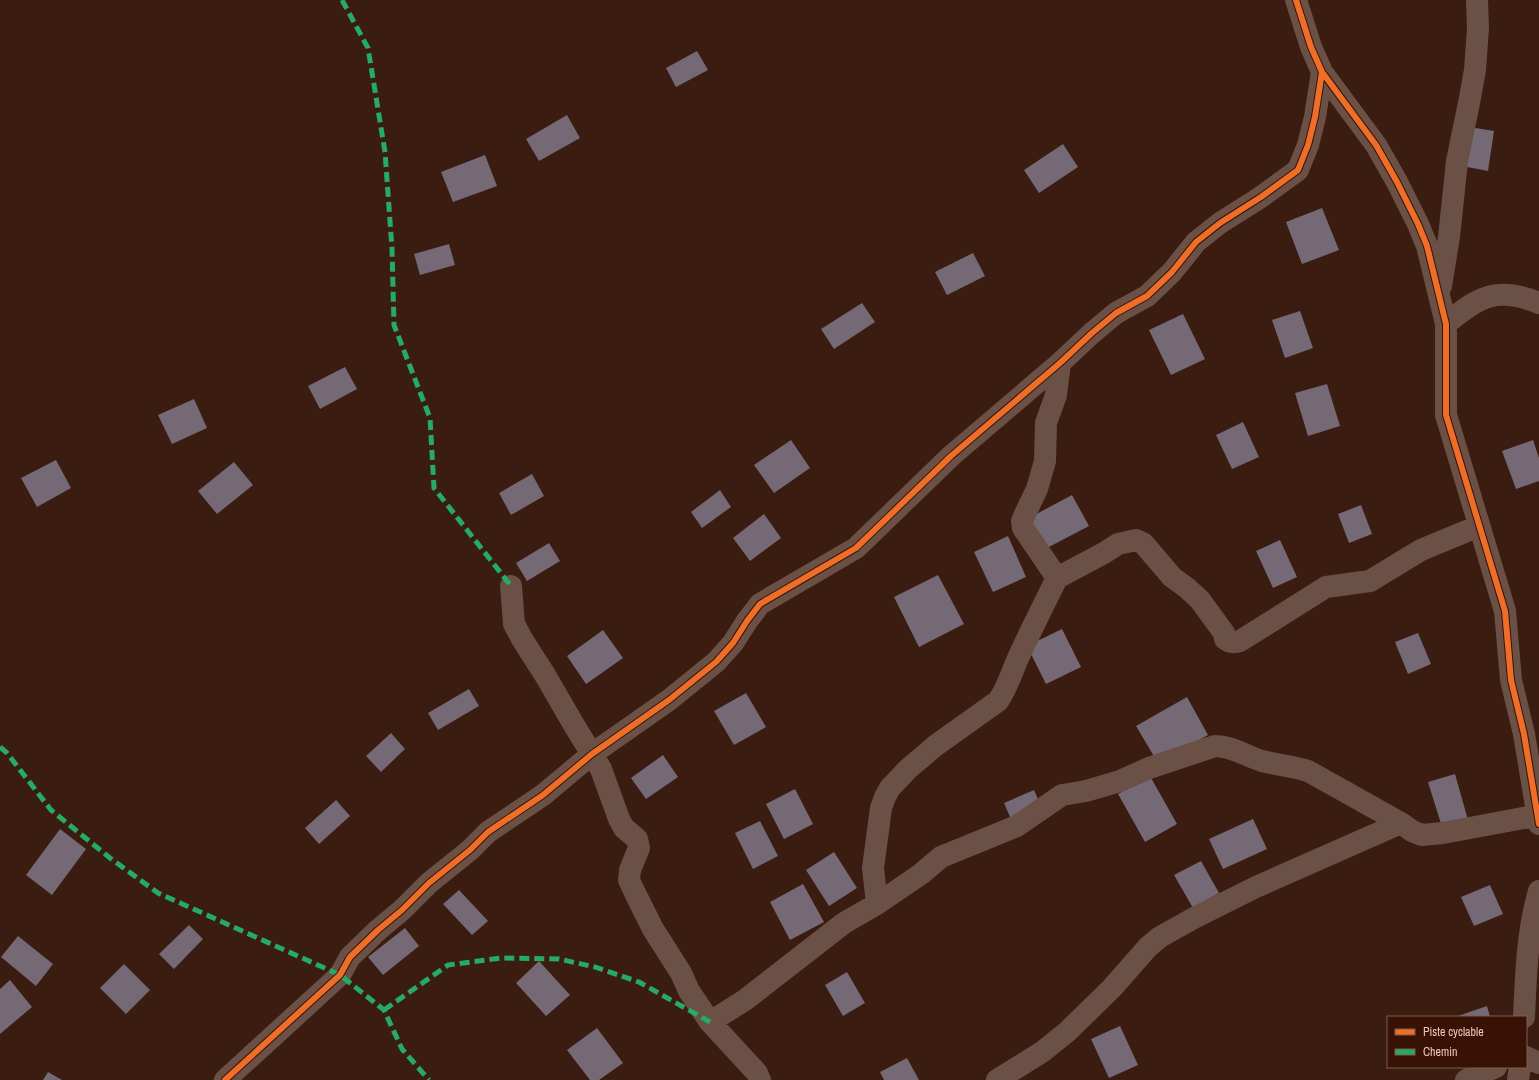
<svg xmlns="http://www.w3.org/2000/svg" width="1539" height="1080" font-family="'Archivo Narrow',sans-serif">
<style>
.building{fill:#756976}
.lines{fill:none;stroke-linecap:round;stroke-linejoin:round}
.street{stroke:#6b5046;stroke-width:22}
.quiet{stroke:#26ab63;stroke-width:5;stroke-dasharray:10 5;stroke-linecap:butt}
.cycleway-casing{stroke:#381204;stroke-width:8}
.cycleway{stroke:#ee6e29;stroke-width:6}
</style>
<rect width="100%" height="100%" fill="#3a1c11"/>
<path class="building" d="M697,51L708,70L676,87L666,68Z
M567,115L580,138L539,161L526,139Z
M1469,127L1494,131L1488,171L1462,166Z
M1063,144L1078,167L1039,193L1024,170Z
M485,155L497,186L453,202L441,172Z
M1322,208L1339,250L1302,264L1286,222Z
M449,244L455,265L420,275L414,254Z
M973,253L985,276L947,295L935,272Z
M862,303L875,322L834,349L821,329Z
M1300,311L1313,348L1285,358L1272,320Z
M1183,314L1205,359L1171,375L1149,330Z
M345,367L357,389L320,409L308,386Z
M1327,384L1340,426L1308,436L1295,393Z
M194,399L207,428L172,444L158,415Z
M1243,422L1259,457L1232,469L1216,435Z
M791,440L810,468L774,493L754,465Z
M1533,440L1539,458V481L1516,489L1502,451Z
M56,460L71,488L37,507L21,478Z
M234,462L253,485L217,514L198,491Z
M532,474L544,496L511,515L499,493Z
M720,490L731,507L702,528L691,512Z
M1072,495L1089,526L1045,549L1029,518Z
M1361,505L1372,534L1349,543L1338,514Z
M764,514L781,538L750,561L733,538Z
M1008,536L1026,577L993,592L974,552Z
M1280,540L1297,577L1273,588L1256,551Z
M549,543L560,561L527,581L516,563Z
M938,575L964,624L919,647L894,597Z
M1062,629L1081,667L1046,684L1027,646Z
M603,630L623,658L586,684L567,656Z
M1418,633L1431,664L1408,674L1395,642Z
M469,689L479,706L438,730L428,713Z
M746,693L766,727L734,745L714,711Z
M1187,697L1208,735L1158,763L1136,726Z
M391,733L405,749L381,772L366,756Z
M663,755L678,777L646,799L631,778Z
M1455,774L1468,820L1442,827L1428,782Z
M1150,776L1177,824L1145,842L1118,794Z
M795,789L813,824L784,839L766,804Z
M1034,790L1041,806L1011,819L1004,803Z
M336,800L350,816L319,844L305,828Z
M1253,819L1267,849L1223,869L1209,839Z
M760,821L778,856L753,869L735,833Z
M60,829L86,849L52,895L26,875Z
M834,852L857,888L829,906L806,870Z
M1201,861L1219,893L1193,908L1174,875Z
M803,884L824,922L790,940L770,902Z
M1490,885L1503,914L1474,926L1461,897Z
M459,890L488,921L472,935L443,904Z
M189,925L203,939L174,969L159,954Z
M405,928L419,946L383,975L368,957Z
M18,936L53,964L36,986L1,957Z
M539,961L570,995L546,1016L516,983Z
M124,964L150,990L126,1014L100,988Z
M847,972L865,1003L843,1016L825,985Z
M10,980L32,1007L0,1034V989Z
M1487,1006L1490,1017H1455Z
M1120,1026L1138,1065L1109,1078L1091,1039Z
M597,1028L623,1063L599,1080H590L567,1050Z
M907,1058L919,1080H884L880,1072Z
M48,1072L62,1080H43Z"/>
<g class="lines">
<path class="street" d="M1296,0L1311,47L1322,72L1376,145L1397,182L1418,224L1427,246L1446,324V415L1505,611L1511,680L1524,734L1539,824
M1441,286L1449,237L1457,161L1469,103L1475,70L1478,28L1477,0
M1446,324C1479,296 1497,286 1539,303
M1057,578L1104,553L1118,544L1136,540L1143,543L1172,577L1187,588L1200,600L1224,633L1225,639C1230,643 1234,643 1240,641L1326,587L1370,581L1421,550L1479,526
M511,586L514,624L522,639L545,675L574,725L601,769L619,819L624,828L637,839L639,848L630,870L629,880L635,893L653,929L681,973L689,991L710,1022L757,1073L760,1080
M877,904L873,868L881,808L885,797L890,788L908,769L935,746L998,701C1008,687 1012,671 1019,656C1031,630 1044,604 1057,578L1023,528L1022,521L1025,514L1037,489L1045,461L1046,423L1056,395L1060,363
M1524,1017C1526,975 1527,932 1539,891
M710,1022L745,1000L844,923L877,904L921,874L941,857L1017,826L1062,795L1086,791L1120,781L1149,768L1215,746C1232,746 1246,756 1262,761C1277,765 1293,766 1308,771L1401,823
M1526,1057L1539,1063
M225,1080L340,975L350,957L378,930L402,910L429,883L470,850L488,832L543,795L592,754L669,700L716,662L733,643L747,621L760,604L856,548L951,456L1060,363L1092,333L1116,313L1147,296L1172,272L1196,242L1220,223L1261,197L1298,170L1308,145L1315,117L1322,72
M997,1080L1042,1052L1067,1032L1112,988L1148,947L1160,937L1194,918L1256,887L1401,823L1412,831L1422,835L1443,833L1539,815
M1466,1080L1496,1067
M1518,1080L1520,1067"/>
<path class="quiet" d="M342,0L368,48L385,152L392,249L394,325L430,418L434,488L511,586
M0,747L7,753L51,810L110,858L158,893L340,975L384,1010L402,1049L429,1080
M384,1010L448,965L501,958L559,959L595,967L639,982L710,1022"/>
<g class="cycleway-casing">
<path id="cycleway" d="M1296,0L1311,47L1322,72L1376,145L1397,182L1418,224L1427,246L1446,324V415L1505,611L1511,680L1524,734L1539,824
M225,1080L340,975L350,957L378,930L402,910L429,883L470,850L488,832L543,795L592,754L669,700L716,662L733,643L747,621L760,604L856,548L951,456L1060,363L1092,333L1116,313L1147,296L1172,272L1196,242L1220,223L1261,197L1298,170L1308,145L1315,117L1322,72"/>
</g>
<use href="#cycleway" class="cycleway"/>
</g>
<rect x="1387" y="1016" width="140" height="52" fill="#381204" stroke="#835a4c"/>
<rect x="1395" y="1029" width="20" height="6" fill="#ee6e29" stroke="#835a4c"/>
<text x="1423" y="1036" font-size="12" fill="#f3c7b7">Piste cyclable</text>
<rect x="1395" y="1049" width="20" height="6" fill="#26ab63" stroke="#835a4c"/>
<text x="1423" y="1056" font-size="12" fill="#f3c7b7">Chemin</text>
</svg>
